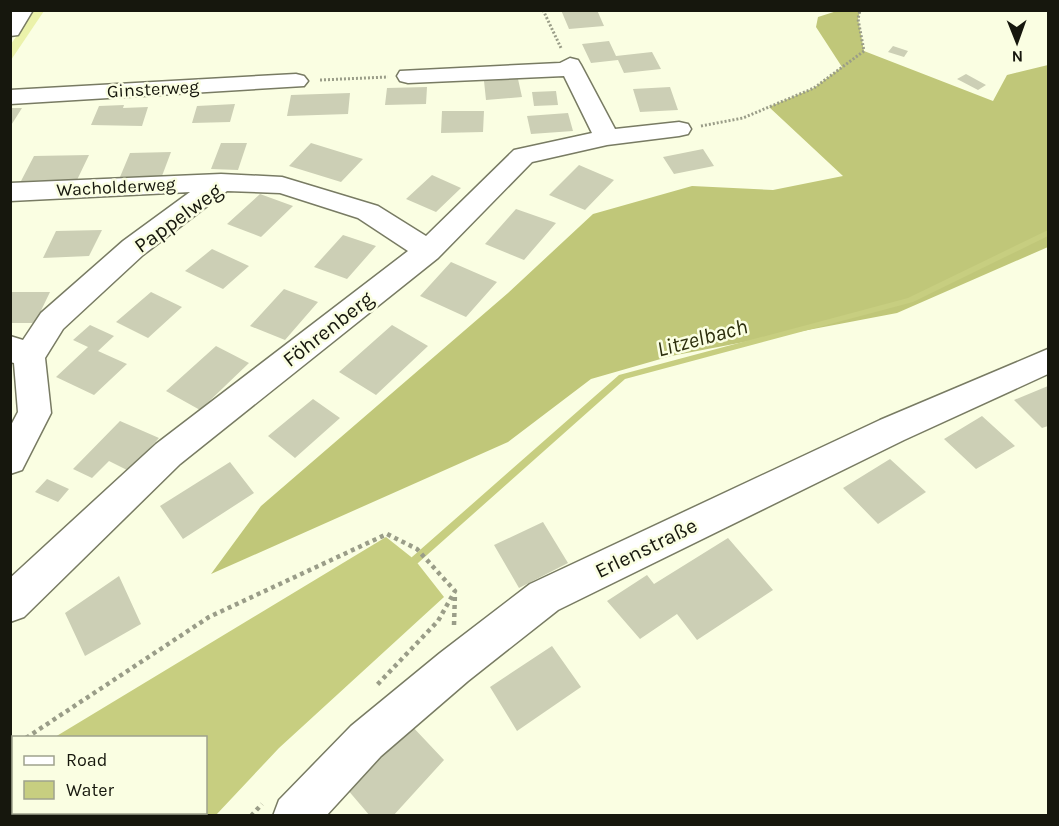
<svg xmlns="http://www.w3.org/2000/svg" width="1059" height="826" font-family="Karla,sans-serif">
<style>
.green{fill:#ebf2aa}
.forest{fill:#c0c779}
.water{fill:#c7ce80}
.lines{fill:none;stroke-linecap:round;stroke-linejoin:round}
.stream{fill:#c7ce80;fill-rule:evenodd}
.building{fill:#cccfb5}
.minor-casing{stroke:#787b63;stroke-width:3}
.path-far1{stroke:#9a9d88;stroke-width:3;stroke-dasharray:2 2;stroke-linecap:butt}
.path{stroke:#9a9d88;stroke-width:4.5;stroke-dasharray:4 4;stroke-linecap:butt}
.minor{fill:#fff;fill-rule:evenodd}
.labels{text-anchor:middle;stroke-width:5;stroke-linejoin:round;paint-order:stroke}
.far-street-label{font-size:18px;fill:#16170d;stroke:#fafee2}
.street-label{font-size:21px;fill:#16170d;stroke:#fafee2}
.water-label{font-size:22px;font-style:italic;fill:#2c2e0c;stroke:#fafee2}
</style>
<rect width="100%" height="100%" fill="#fafee2"/>
<path class="green" d="M34,11H44L11,60V44Z"/>
<path class="forest" d="M840,10L860,11L858,19L864,51L993,101L1007,75L1048,65V247L897,313L671,356L591,379L508,442L211,574L261,506L508,293L593,214L692,186L773,190L843,176L769,107L814,88L842,67L816,27L818,17Z"/>
<path class="water" d="M386,537L415,560L444,597L279,748L216,815H11V764L13,763L14,812H206V738L55,737Z"/>
<g class="lines">
<path class="stream" d="M1046,231H1048V236L913,302L625,379L418,563L415,564L412,563L410,560L412,557L619,375L908,298Z"/>
</g>
<path class="building" d="M561,10H597L604,26L569,29Z
M609,41L616,56L652,52L661,69L624,73L618,60L591,63L582,44Z
M893,46L908,51L904,57L888,52Z
M966,74L986,85L978,90L957,79Z
M518,79L522,97L486,100L484,81Z
M427,87L426,104L385,105L387,88Z
M670,87L678,110L640,112L633,89Z
M556,91L558,105L534,106L532,92Z
M350,93L348,114L287,116L291,95Z
M235,104L230,122L192,123L197,106Z
M124,105L123,108L148,107L142,126L91,125L99,106Z
M10,108H22L10,127Z
M442,111H484L483,132L441,133Z
M568,113L573,131L531,134L527,116Z
M221,143H247L238,170L211,169Z
M311,143L363,159L341,182L289,166Z
M703,149L714,166L674,174L663,157Z
M171,152L162,176L120,177L130,153Z
M89,155L77,180L21,181L34,156Z
M579,165L614,180L585,210L549,195Z
M432,175L461,188L436,212L406,199Z
M260,194L293,206L261,237L227,224Z
M516,209L556,223L524,260L485,244Z
M102,230L89,256L43,258L56,231Z
M343,235L376,246L347,279L314,267Z
M212,249L249,266L223,289L185,271Z
M451,262L497,282L466,317L420,296Z
M284,289L318,302L285,340L250,326Z
M10,292H50L35,323H10Z
M151,292L182,307L148,338L116,322Z
M90,325L114,336L98,351L127,364L94,395L56,377L88,347L73,340Z
M392,325L428,346L376,395L339,372Z
M216,346L249,363L200,410L166,391Z
M1048,386V426L1042,428L1014,400Z
M313,399L340,418L295,458L268,436Z
M982,416L1015,446L976,469L944,439Z
M120,421L159,438L129,471L109,461L92,478L73,469Z
M890,459L926,492L878,524L843,488Z
M230,462L254,493L183,539L160,506Z
M47,479L69,489L58,502L35,492Z
M543,522L568,563L519,588L494,545Z
M728,538L773,590L697,640L677,614L640,639L607,601L647,575L654,584Z
M119,576L141,624L85,656L65,613Z
M552,646L581,687L517,731L490,687Z
M410,724L444,760L393,816H370L347,789Z"/>
<g class="lines">
<g class="minor-casing">
<path id="minor" d="M12,10H33L18,35L10,36Z
M570,58L578,60L581,65L615,129L679,122L688,124L691,129L688,134L679,136L607,145L532,162L438,258L180,464L24,617L10,622V578L156,444L408,251L358,218L280,193L227,191L143,255L63,329L45,358L51,413L22,470L10,474V427L18,412L14,363L10,362V336L23,340L41,313L123,241L190,192L10,201V183L221,174L282,177L378,206L426,236L514,150L592,133L564,76L408,83L400,81L397,76L400,71L560,63Z
M296,74L304,76L308,81L304,86L10,104V90Z
M1048,349V374L904,440L558,610L468,681L381,756L326,816H273L279,800L351,726L440,653L530,584L880,420Z"/>
</g>
<path class="path-far1" d="M543,10L561,48
M320,80L388,77
M701,126L743,118L814,88L864,51L858,19L860,10"/>
<path class="path" d="M454,625L455,593
M26,738L209,617L387,534L417,549L455,591L438,621L376,686
M10,748L14,746
M251,816L262,804"/>
<use href="#minor" class="minor"/>
</g>
<g class="labels">
<g class="far-street-label">
<text transform="translate(153 89) rotate(-3)" y="6">Ginsterweg</text>
<text transform="translate(116 187) rotate(-3)" y="6">Wacholderweg</text>
</g>
<g class="street-label">
<text transform="translate(178 218) rotate(-36)" y="7">Pappelweg</text>
<text transform="translate(328 329) rotate(-38)" y="7">Föhrenberg</text>
<text transform="translate(646 548) rotate(-26)" y="7">Erlenstraße</text>
</g>
<g class="water-label">
<text transform="translate(702 337) rotate(-15)" y="8">Litzelbach</text>
</g>
</g>
<rect width="1059" height="826" fill="none" stroke="#16170d" stroke-width="24"/>
<rect x="12" y="736" width="195" height="78" fill="#fafee2" stroke="#9fa28d" stroke-width="1.5"/>
<rect x="24" y="756" width="30" height="9" fill="#ffffff" stroke="#9fa28d" stroke-width="1.5"/>
<text x="66" y="766" font-size="18" fill="#16170d">Road</text>
<rect x="24" y="781" width="30" height="18" fill="#c7ce80" stroke="#9fa28d" stroke-width="1.5"/>
<text x="66" y="796" font-size="18" fill="#16170d">Water</text>
<g transform="translate(1017 42) rotate(179)" stroke="#fafee2" stroke-width="4.5" paint-order="stroke">
<path d="M0-4.5L10 22L0 15L-10 22Z" fill="#16170d"/>
<text y="-9" font-size="16" font-weight="bold" text-anchor="middle" fill="#16170d">N</text>
</g>
</svg>
